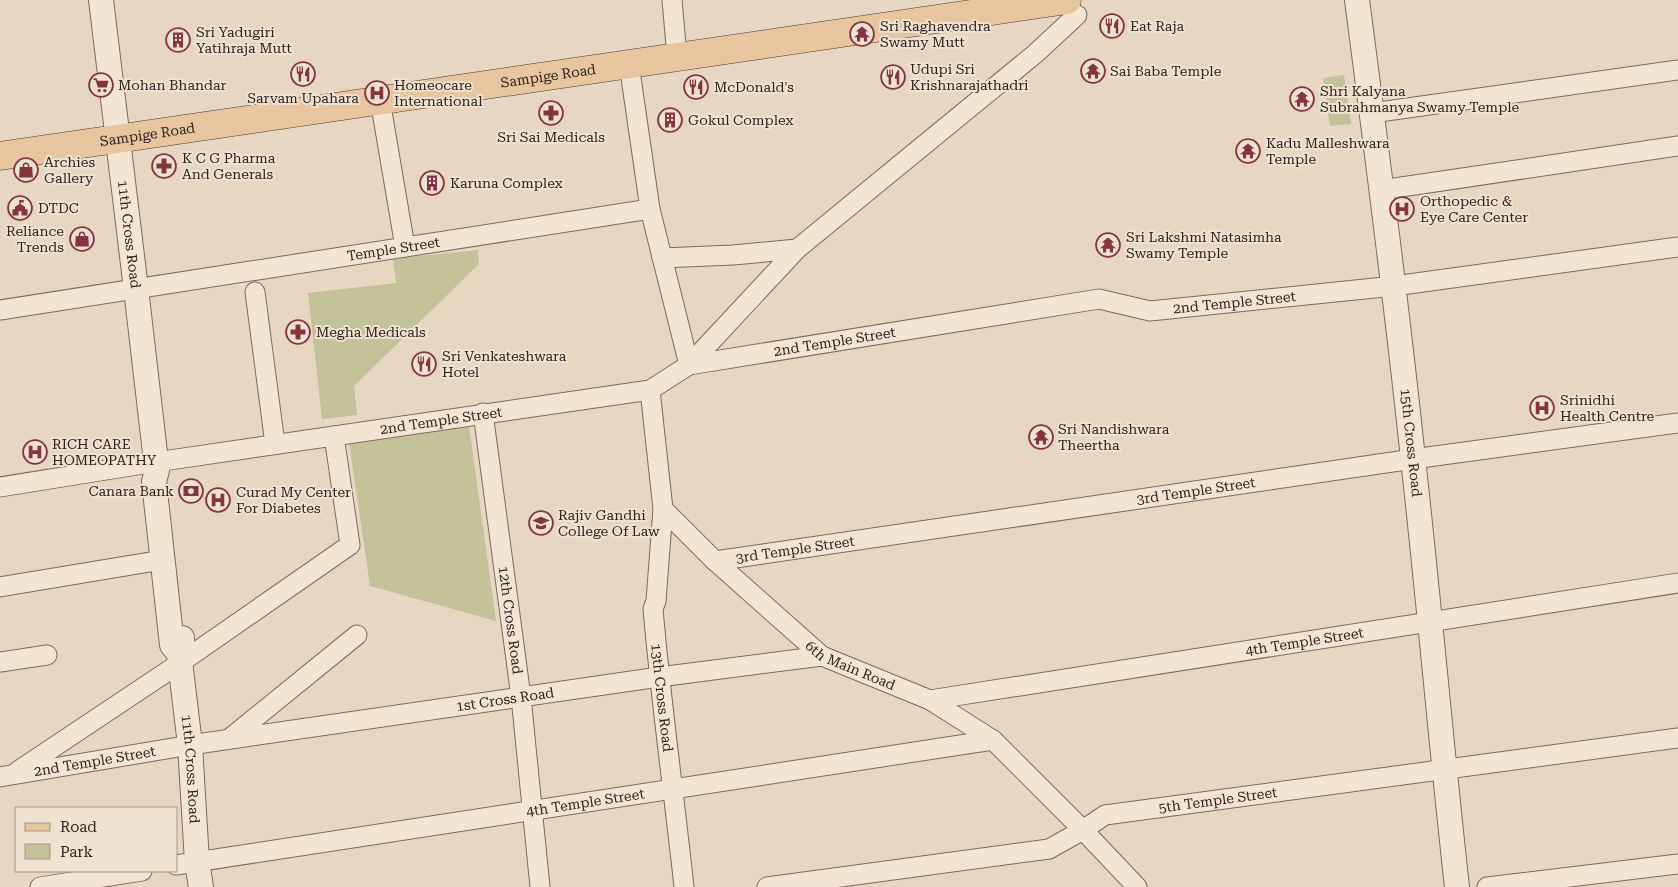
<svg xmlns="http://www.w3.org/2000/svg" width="1678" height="887" font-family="'Roboto Serif',serif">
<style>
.green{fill:#c3c298}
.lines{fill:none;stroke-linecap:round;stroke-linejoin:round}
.minor-casing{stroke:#7f695c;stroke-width:21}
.tertiary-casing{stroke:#7f695c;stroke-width:26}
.primary-casing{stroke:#4d3930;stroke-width:29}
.minor{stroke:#f3e5d4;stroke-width:19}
.tertiary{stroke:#f3e5d4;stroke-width:24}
.primary{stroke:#e6c59f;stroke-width:28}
.labels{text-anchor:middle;stroke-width:4;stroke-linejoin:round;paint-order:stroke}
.poi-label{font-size:14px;fill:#31241e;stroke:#f0e2d1;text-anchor:start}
.street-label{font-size:14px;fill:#31241e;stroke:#f0e2d1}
</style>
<rect width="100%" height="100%" fill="#e7d7c2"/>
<path class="green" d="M1344,75L1351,124L1330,126L1323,78Z
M478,250L479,264L354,386L357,415L322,419L308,293L396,283L393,259Z
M469,426L496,621L370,586L349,442Z"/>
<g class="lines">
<g class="minor-casing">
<g id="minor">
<path d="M672,0L677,57"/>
<path d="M629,64L650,209L689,365"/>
<path d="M380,100L405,247"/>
<path d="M1372,113L1678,70"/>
<path d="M1381,190L1678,146"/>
<path d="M662,258L733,255L797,249"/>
<path d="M255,292L275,444"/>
<path id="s1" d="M0,310L650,209"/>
<path d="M689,365L797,249L1035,54L1077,15"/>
<path id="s2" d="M650,390L663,509L715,561L822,656L930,700L993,740L1083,830L1137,887"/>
<path id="s3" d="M483,413L521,697L540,887"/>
<path id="s4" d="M0,487L156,462L650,390L689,365L1099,299L1150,311L1394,286L1678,247"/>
<path id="s5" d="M663,509L656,601L653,609C661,702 674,794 684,887"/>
<path id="s6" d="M715,561L1413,459L1678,423"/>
<path d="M0,587L162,560"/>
<path d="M0,662L47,655"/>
<path id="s7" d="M930,700L1678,583"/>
<path d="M229,739L357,635"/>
<path d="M18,771L180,663L350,545L334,436"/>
<path id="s8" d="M0,777L190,745L659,677L822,656"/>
<path id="s9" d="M176,865L993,740"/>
<path d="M40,887L142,871"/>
<path id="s10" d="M767,887L1049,849L1083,830L1105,815L1678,738"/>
<path d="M1487,887L1678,864"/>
</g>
</g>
<g class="tertiary-casing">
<g id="tertiary">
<path id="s11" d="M101,0L136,289L157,470L154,482L172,645L179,653"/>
<path id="s12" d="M1357,0C1377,153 1397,305 1413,459C1429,601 1441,744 1457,887"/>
<path id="s13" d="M182,638V642L179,653L190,745L197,862L201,887"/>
</g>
</g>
<g class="primary-casing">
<g id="primary">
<path id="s14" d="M0,156L1067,0"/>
</g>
</g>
<use href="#minor" class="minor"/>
<use href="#tertiary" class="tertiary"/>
<use href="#primary" class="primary"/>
</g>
<defs>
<g id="restaurant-ring" transform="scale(1.25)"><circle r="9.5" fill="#f0e2d1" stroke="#853441" stroke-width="1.5"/><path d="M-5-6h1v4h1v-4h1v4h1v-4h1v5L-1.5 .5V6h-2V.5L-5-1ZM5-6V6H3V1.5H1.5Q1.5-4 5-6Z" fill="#853441"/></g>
<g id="temple-ring" transform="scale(1.25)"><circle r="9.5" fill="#f0e2d1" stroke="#853441" stroke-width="1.5"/><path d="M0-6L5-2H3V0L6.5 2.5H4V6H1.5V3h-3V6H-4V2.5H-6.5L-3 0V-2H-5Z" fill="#853441"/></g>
<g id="building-ring" transform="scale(1.25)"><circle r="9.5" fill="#f0e2d1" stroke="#853441" stroke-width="1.5"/><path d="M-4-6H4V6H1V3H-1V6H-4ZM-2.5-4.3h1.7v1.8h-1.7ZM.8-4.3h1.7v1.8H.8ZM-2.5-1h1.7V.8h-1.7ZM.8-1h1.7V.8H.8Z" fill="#853441"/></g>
<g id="supermarket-ring" transform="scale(1.25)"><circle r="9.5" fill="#f0e2d1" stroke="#853441" stroke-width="1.5"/><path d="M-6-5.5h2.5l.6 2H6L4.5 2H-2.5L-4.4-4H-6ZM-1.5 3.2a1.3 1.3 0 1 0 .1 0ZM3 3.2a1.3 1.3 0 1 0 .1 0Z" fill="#853441"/></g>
<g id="hospital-ring" transform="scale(1.25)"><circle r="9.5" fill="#f0e2d1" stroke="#853441" stroke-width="1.5"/><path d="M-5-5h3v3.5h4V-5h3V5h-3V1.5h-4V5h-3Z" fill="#853441"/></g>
<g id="pharmacy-ring" transform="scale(1.25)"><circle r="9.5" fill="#f0e2d1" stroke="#853441" stroke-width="1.5"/><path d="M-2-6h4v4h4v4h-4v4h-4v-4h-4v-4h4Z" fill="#853441"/></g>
<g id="shop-ring" transform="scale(1.25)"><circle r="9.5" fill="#f0e2d1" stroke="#853441" stroke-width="1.5"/><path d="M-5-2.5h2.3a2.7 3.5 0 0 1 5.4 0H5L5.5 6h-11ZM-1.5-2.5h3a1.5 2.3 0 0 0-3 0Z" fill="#853441"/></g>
<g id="civic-ring" transform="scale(1.25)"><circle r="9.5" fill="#f0e2d1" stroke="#853441" stroke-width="1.5"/><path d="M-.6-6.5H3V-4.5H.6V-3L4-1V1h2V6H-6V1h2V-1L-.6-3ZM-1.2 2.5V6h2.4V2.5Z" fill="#853441"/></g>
<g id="bank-ring" transform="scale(1.25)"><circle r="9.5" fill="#f0e2d1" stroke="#853441" stroke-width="1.5"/><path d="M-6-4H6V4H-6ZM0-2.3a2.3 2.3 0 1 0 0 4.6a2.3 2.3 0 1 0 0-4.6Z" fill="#853441"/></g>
<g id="university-ring" transform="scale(1.25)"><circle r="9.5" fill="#f0e2d1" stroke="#853441" stroke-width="1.5"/><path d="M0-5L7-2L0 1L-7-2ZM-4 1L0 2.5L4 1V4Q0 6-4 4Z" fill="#853441"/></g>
</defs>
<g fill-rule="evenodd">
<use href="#restaurant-ring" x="1112" y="26"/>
<use href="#temple-ring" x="862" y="34"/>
<use href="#building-ring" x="178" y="40"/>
<use href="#temple-ring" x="1093" y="71"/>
<use href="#restaurant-ring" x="303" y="74"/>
<use href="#restaurant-ring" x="893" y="77"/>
<use href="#supermarket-ring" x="101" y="85"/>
<use href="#restaurant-ring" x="696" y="87"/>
<use href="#hospital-ring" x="377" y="93"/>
<use href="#temple-ring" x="1302" y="99"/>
<use href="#pharmacy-ring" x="551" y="113"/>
<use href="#building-ring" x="670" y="120"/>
<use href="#temple-ring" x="1248" y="151"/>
<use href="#pharmacy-ring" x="164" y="166"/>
<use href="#shop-ring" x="26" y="170"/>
<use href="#building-ring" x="432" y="183"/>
<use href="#civic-ring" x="20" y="208"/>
<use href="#hospital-ring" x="1402" y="209"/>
<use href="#shop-ring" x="82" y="239"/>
<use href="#temple-ring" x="1108" y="245"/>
<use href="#pharmacy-ring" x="298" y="332"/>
<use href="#restaurant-ring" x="424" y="364"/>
<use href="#hospital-ring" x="1542" y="408"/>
<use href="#temple-ring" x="1041" y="437"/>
<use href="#hospital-ring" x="35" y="452"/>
<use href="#bank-ring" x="191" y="491"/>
<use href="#hospital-ring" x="218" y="500"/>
<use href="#university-ring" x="541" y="523"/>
</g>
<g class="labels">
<g class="poi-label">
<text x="880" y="31">Sri Raghavendra<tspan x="880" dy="16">Swamy Mutt</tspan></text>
<text x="1130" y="31">Eat Raja</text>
<text x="196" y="37">Sri Yadugiri<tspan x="196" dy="16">Yatihraja Mutt</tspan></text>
<text x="910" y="74">Udupi Sri<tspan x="910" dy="16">Krishnarajathadri</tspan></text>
<text x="1110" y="76">Sai Baba Temple</text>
<text x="118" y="90">Mohan Bhandar</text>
<text x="394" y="90">Homeocare<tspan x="394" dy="16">International</tspan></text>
<text x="714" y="92">McDonald's</text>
<text x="1320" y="96">Shri Kalyana<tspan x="1320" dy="16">Subrahmanya Swamy Temple</tspan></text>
<text x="303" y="103" text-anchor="middle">Sarvam Upahara</text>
<text x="688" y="125">Gokul Complex</text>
<text x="551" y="142" text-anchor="middle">Sri Sai Medicals</text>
<text x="1266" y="148">Kadu Malleshwara<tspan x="1266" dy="16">Temple</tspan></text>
<text x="182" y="163">K C G Pharma<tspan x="182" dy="16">And Generals</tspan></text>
<text x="44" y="167">Archies<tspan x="44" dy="16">Gallery</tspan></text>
<text x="450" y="188">Karuna Complex</text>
<text x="1420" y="206">Orthopedic &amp;<tspan x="1420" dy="16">Eye Care Center</tspan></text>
<text x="38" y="213">DTDC</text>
<text x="64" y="236" text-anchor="end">Reliance<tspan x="64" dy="16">Trends</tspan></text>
<text x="1126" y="242">Sri Lakshmi Natasimha<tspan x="1126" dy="16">Swamy Temple</tspan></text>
<text x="316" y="337">Megha Medicals</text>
<text x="442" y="361">Sri Venkateshwara<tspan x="442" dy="16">Hotel</tspan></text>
<text x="1560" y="405">Srinidhi<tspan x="1560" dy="16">Health Centre</tspan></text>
<text x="1058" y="434">Sri Nandishwara<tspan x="1058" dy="16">Theertha</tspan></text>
<text x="52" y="449">RICH CARE<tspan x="52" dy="16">HOMEOPATHY</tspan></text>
<text x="174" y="496" text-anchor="end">Canara Bank</text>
<text x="236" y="497">Curad My Center<tspan x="236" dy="16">For Diabetes</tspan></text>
<text x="558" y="520">Rajiv Gandhi<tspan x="558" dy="16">College Of Law</tspan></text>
</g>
<g class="street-label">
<text dy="5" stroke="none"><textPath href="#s14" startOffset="554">Sampige Road</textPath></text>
<text dy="5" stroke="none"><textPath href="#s14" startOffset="149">Sampige Road</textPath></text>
<text dy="5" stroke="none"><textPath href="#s11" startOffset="236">11th Cross Road</textPath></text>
<text dy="5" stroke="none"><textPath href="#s1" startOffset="398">Temple Street</textPath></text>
<text dy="5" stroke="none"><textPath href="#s4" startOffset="1256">2nd Temple Street</textPath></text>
<text dy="5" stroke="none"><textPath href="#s4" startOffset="851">2nd Temple Street</textPath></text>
<text dy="5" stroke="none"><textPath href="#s4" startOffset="446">2nd Temple Street</textPath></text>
<text dy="5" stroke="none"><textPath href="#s12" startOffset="446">15th Cross Road</textPath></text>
<text dy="5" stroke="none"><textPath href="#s6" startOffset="486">3rd Temple Street</textPath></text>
<text dy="5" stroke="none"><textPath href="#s6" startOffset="81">3rd Temple Street</textPath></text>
<text dy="5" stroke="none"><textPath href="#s3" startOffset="209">12th Cross Road</textPath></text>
<text dy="5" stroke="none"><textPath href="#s7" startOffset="379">4th Temple Street</textPath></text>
<text dy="5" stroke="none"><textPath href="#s2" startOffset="366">6th Main Road</textPath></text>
<text dy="5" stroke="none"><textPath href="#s5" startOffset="190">13th Cross Road</textPath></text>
<text dy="5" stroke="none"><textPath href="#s8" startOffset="511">1st Cross Road</textPath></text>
<text dy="5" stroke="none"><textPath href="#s8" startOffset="96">2nd Temple Street</textPath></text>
<text dy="5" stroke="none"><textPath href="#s13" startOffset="132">11th Cross Road</textPath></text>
<text dy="5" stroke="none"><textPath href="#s10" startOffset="464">5th Temple Street</textPath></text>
<text dy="5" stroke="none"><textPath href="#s9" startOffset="414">4th Temple Street</textPath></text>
</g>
</g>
<rect x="15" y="807" width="162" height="65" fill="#f0e2d1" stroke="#a49689"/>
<rect x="25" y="823" width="25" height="8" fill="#e6c59f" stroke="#a49689"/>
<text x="60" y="832" font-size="15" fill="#31241e">Road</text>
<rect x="25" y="844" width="25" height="15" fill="#c3c298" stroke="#a49689"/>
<text x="60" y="857" font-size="15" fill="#31241e">Park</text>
</svg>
